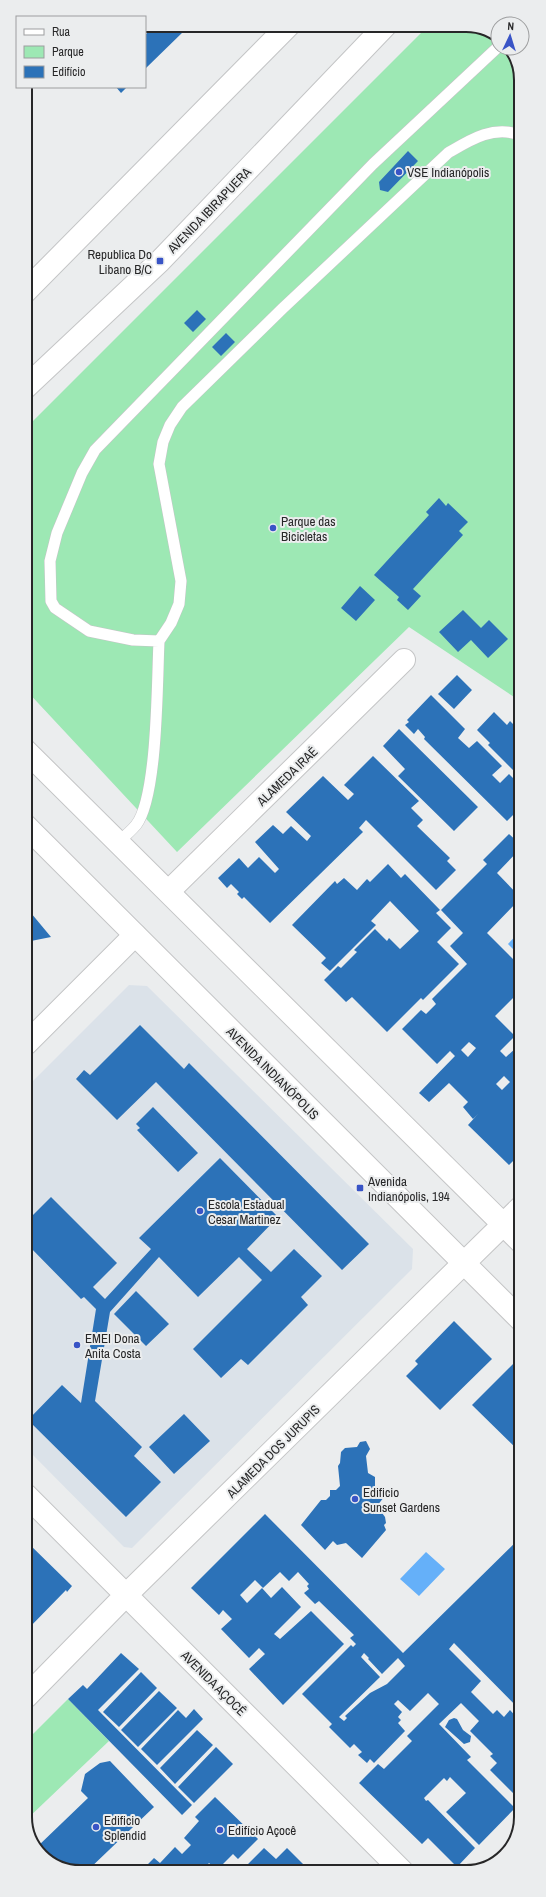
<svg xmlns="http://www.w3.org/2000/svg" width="546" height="1897" font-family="'Archivo Narrow',sans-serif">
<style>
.built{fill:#dbe2e9}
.green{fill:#9de8b4}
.water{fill:#65b0f9}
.building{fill:#2c72b8;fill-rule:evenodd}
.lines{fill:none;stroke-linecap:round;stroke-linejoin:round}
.service-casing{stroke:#c4c5c6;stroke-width:12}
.minor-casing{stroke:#c4c5c6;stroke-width:24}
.primary-casing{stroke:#c4c5c6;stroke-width:24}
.service{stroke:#fff;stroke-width:11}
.minor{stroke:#fff;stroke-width:22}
.primary{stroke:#fff;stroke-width:22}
.poi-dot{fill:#3954c6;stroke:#ebedee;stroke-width:1.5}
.labels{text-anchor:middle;stroke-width:4;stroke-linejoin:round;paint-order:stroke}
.poi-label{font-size:13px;fill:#272728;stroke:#ebedee;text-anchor:start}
.street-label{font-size:13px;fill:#272728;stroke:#ebedee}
.rim{fill:none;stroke:#272728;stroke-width:2}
</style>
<rect width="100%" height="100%" fill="#ebedee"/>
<path class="built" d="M129,985L147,986L413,1249L412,1269L132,1548L124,1547L26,1448V1088Z"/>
<path class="green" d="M429,25H473L498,37V48H508L520,69V701L409,627L177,852L25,689V429Z
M68,1699L109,1741L26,1820V1741Z"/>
<path class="water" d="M520,931V956L508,944Z
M426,1552L445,1569L419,1596L400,1579Z"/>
<path class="building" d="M155,25H178L184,31L145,69V35Z
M116,87H127L121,93Z
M408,151L418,161L388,192L380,190L379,182Z
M197,310L206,319L193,332L184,323Z
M226,333L235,342L221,356L212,347Z
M439,498L446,506L448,503L468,522L459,531L463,535L413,589L421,596L408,610L397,600L399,597L374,575L429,515L426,512Z
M360,586L375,600L356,621L341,608Z
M463,610L481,628L489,620L508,639L488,658L471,640L458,652L439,632Z
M457,675L472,690L454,709L438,694Z
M431,695L465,729L458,738L469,748L477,741L502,766L492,775L500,783L509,774L520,785V808L507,821L424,739L425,737L418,729L414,734L405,725L409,722L407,720Z
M494,712L507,725L510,721L520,731V777L488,745L490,743L477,730Z
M399,729L478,807L454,831L398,776L405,769L383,746Z
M373,756L419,801L411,808L423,820L417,826L450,858L447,861L456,870L436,890L366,820L359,828L363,832L270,923L244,897L242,899L237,894L239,892L231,884L227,888L218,878L239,858L248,868L259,857L275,873L279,869L255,842L273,825L283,834L291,826L307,841L311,836L286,812L323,776L348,800L354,794L344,785Z
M509,834L520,844V849L497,873L520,897V899L487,933L520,966V991L495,1016L515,1036L500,1051L506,1057L517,1047L521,1050V1153L509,1165L468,1125L478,1114L473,1119L463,1107L468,1102L449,1083L429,1102L419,1093L455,1056L450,1051L437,1064L402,1029L421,1010L426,1014L436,1004L432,999L467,964L450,946L463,933L441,910L487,864L483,860ZM469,1042L476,1048L468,1057L461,1050ZM504,1076L510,1082L502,1090L496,1084Z
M388,864L401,878L405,874L440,910L436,913L451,928L437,942L459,964L423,1000L421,998L387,1032L352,997L346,1002L324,980L338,966L341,968L357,952L354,950L375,929L387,941L389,938L400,949L419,931L390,901L371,921L376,925L330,971L321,963L326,958L292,925L335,881L337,884L344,878L357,890L367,879L370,882Z
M26,907L51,937L26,942Z
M140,1025L184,1069L189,1063L369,1244L342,1270L156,1082L117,1120L76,1079L84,1070L90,1075Z
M153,1107L198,1153L178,1172L137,1130L140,1128L136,1124Z
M220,1158L278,1217L247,1249L271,1272L294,1249L322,1276L301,1297L308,1305L248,1365L241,1359L221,1378L193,1349L262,1280L239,1257L198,1297L159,1257L110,1312L95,1401L142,1447L134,1456L161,1482L126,1517L28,1420L62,1385L81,1403L96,1309L84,1297L81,1299L26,1243V1222L51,1197L117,1263L93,1287L105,1299L151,1249L139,1238Z
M136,1291L169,1324L146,1346L114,1314Z
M454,1321L492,1359L440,1410L406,1376L418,1364L415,1361Z
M521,1356V1453L472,1405Z
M184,1414L210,1441L174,1474L149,1447Z
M366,1441L370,1449L366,1456L368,1473L375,1477V1488L384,1497L377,1506L385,1517L386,1523L384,1525L386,1530L362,1558L346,1543L337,1545L333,1541L325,1550L301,1525L321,1500H326L330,1496V1490H336L340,1486L338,1466L340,1463L341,1452L345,1448L357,1447L360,1442Z
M265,1514L403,1653L521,1537V1711L454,1643L449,1649L481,1681L471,1692L493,1714L497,1710L504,1717L510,1710L521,1722V1801L490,1770L497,1763L490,1756L493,1754L470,1731L479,1721L461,1703L439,1724L471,1757L467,1760L515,1808L479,1845L446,1812L466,1793L450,1777L447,1781L444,1778L424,1798L426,1801L428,1800L475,1848L457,1867L428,1838L422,1844L359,1783L378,1764L384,1769L412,1741L407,1736L439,1704L428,1693L410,1711L398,1700L394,1704L402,1712L398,1717L401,1720L398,1723L405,1731L374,1763L370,1759L367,1763L358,1755L362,1752L354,1744L350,1748L329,1727L332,1724L302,1694L351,1645L353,1647L356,1644L350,1638L354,1635L319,1601L315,1604L304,1593L309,1589L307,1586L309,1584L298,1572L289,1581L280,1572L263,1588L255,1580L240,1595L247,1603L262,1588L271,1598L282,1587L301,1607L274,1634L280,1639L311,1611L344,1644L283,1705L249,1669L265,1654L259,1648L249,1658L221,1629L232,1619L223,1610L219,1615L191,1588ZM364,1653L369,1658L368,1659L382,1674L398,1658L405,1666L387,1684L370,1693L345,1716L347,1718L344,1721L339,1717L380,1677L361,1657Z
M26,1541L72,1586L67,1592L66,1590L26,1631Z
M121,1653L139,1669L98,1710L192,1805L182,1815L68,1699L83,1685L87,1689Z
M141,1672L157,1688L119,1727L103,1712Z
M159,1691L177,1708L138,1747L121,1730Z
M194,1709L203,1719L157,1765L141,1749L178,1710L186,1718Z
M454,1718L457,1719L463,1730L471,1736L470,1742L464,1744L445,1727L449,1720Z
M197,1730L213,1745L175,1784L160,1768Z
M216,1747L233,1764L194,1803L178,1787Z
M110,1761L154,1807L86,1872H76L44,1858L37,1847L88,1798L81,1791L85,1774L100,1763Z
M215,1797L258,1839L238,1859L233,1854L217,1870L209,1863L201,1872H140L154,1858L160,1863L175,1847L182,1854L191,1845L184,1838L199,1821L195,1817Z
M264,1848L276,1859L287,1848L310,1871H241Z"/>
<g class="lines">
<g class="service-casing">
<path id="service" d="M498,47L373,164L95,450L82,473L57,533L50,561L51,601L55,608L89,631L133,640L159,641L171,623L179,604L181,581L159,464L163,442L170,425L182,407L282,309L448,153C470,140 493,125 520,135
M118,842C124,837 131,831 136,825C158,797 157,680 159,641"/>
</g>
<g class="minor-casing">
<path id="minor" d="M169,891L404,660
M26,1044L135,935
M26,1495L402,1871
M26,1697L126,1595L521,1207"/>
</g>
<g class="primary-casing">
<path id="primary" d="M25,292L289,25
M25,388L160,261L386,25
M25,750L521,1242
M25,825L521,1320"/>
</g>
<use href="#service" class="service"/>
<use href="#minor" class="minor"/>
<use href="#primary" class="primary"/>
</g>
<g class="poi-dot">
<circle cx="399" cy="172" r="4"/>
<rect x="156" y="257" width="8" height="8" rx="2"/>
<circle cx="273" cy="528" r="4"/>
<rect x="356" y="1184" width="8" height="8" rx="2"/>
<circle cx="200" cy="1211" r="4"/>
<circle cx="77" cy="1345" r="4"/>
<circle cx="355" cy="1499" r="4"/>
<circle cx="96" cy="1827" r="4"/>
<circle cx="220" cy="1830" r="4"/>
</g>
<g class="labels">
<g class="poi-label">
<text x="407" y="177">VSE Indianópolis</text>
<text x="152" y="259" text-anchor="end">Republica Do<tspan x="152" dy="15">Libano B/C</tspan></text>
<text x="281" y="526">Parque das<tspan x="281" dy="15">Bicicletas</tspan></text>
<text x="368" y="1186">Avenida<tspan x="368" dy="15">Indianópolis, 194</tspan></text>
<text x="208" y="1209">Escola Estadual<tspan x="208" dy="15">Cesar Martinez</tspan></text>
<text x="85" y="1343">EMEI Dona<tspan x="85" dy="15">Anita Costa</tspan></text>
<text x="363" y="1497">Edificio<tspan x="363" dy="15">Sunset Gardens</tspan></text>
<text x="104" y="1825">Edificio<tspan x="104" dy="15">Splendid</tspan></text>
<text x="228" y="1835">Edifício Açocê</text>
</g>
<g class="street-label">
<text transform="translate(209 210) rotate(-46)" y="5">AVENIDA IBIRAPUERA</text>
<text transform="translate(287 776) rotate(-44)" y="5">ALAMEDA IRAÉ</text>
<text transform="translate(273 1073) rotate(45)" y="5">AVENIDA INDIANÓPOLIS</text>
<text transform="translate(273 1451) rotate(-45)" y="5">ALAMEDA DOS JURUPIS</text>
<text transform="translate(214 1683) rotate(45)" y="5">AVENIDA AÇOCÊ</text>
</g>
</g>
<path d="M0 0H546V1897H0ZM80 32H466A48 48 0 0 1 514 80V1817A48 48 0 0 1 466 1865H80A48 48 0 0 1 32 1817V80A48 48 0 0 1 80 32Z" fill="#ebedee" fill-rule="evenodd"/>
<path class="rim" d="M80 32H466A48 48 0 0 1 514 80V1817A48 48 0 0 1 466 1865H80A48 48 0 0 1 32 1817V80A48 48 0 0 1 80 32Z"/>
<rect x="16" y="16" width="130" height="72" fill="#ebedee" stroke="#9d9e9f"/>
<rect x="24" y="29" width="20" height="6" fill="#ffffff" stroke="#9d9e9f"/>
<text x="52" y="36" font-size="12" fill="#272728">Rua</text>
<rect x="24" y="46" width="20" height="12" fill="#9de8b4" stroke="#9d9e9f"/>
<text x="52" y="56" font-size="12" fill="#272728">Parque</text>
<rect x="24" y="66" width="20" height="12" fill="#2c72b8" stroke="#9d9e9f"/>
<text x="52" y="76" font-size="12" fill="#272728">Edifício</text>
<g transform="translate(510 36) rotate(4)"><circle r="19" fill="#ebedee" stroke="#9d9e9f"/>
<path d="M0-3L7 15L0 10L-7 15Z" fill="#3954c6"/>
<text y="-6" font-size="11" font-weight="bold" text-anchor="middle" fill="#272728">N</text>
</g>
</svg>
